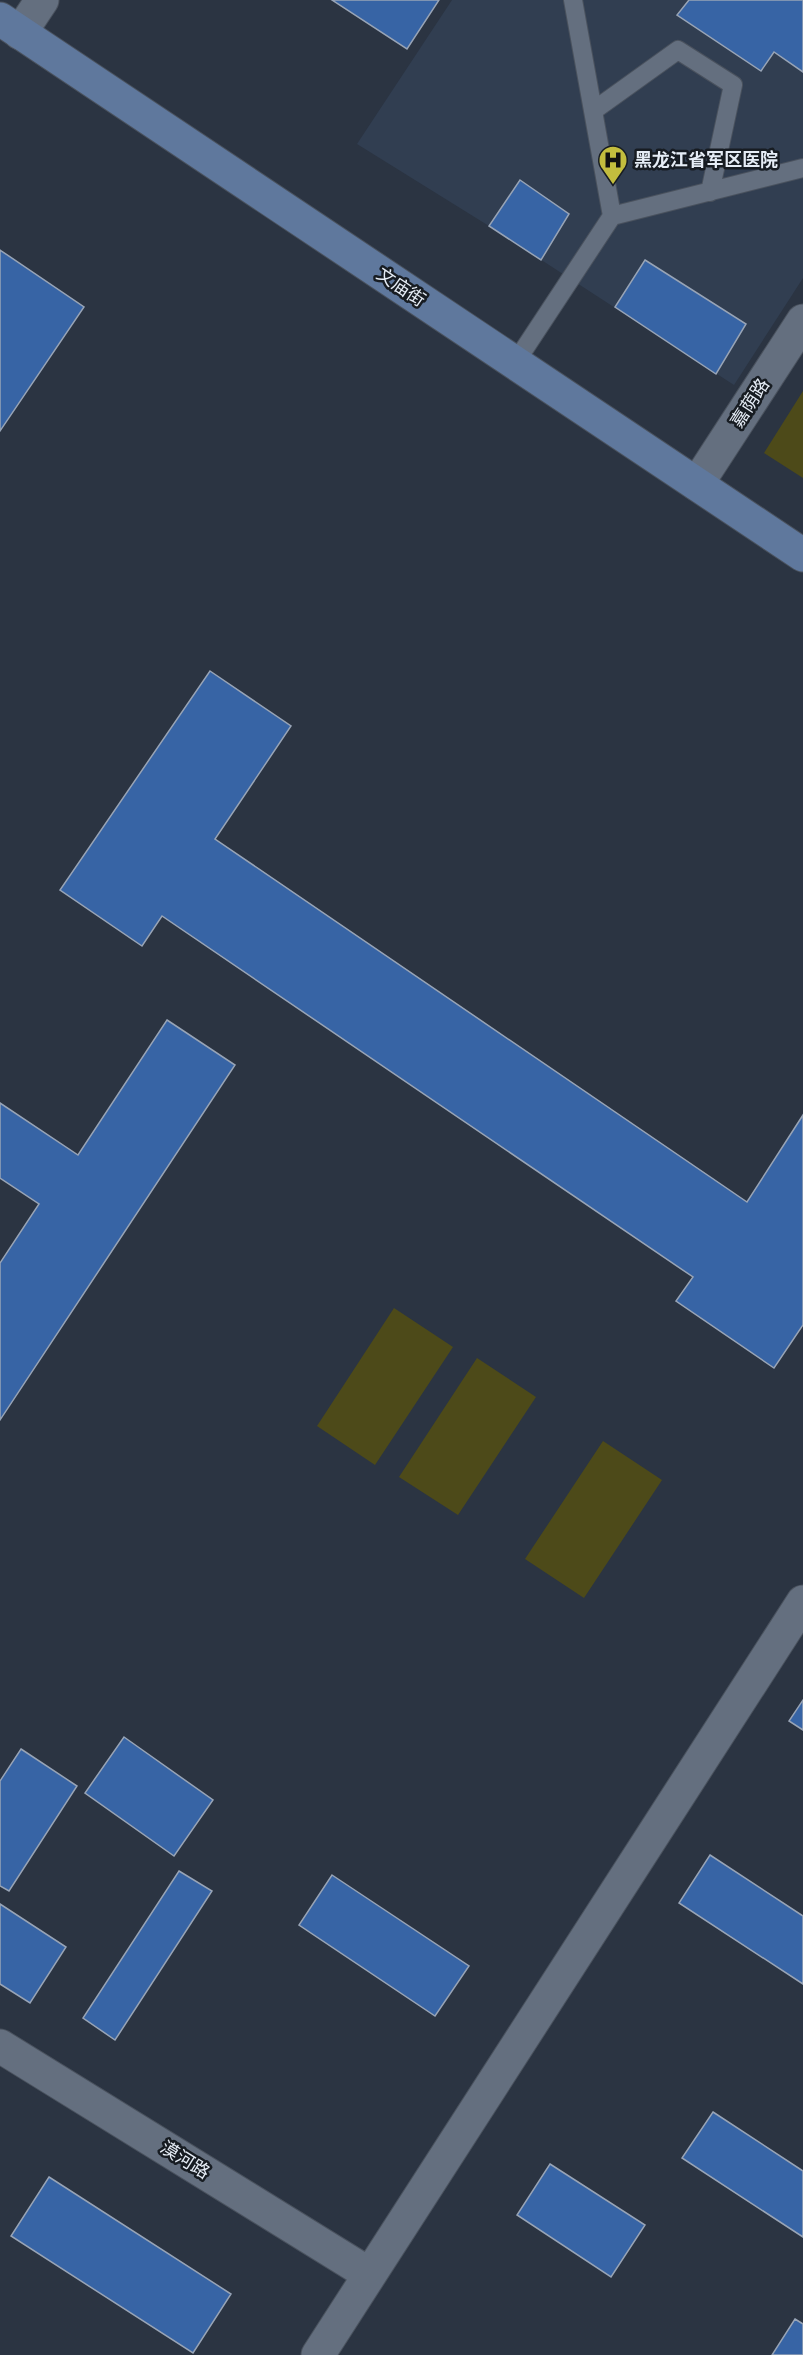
<svg xmlns="http://www.w3.org/2000/svg" width="803" height="2355" font-family="Ubuntu,'Noto Sans SC',sans-serif">
<style>
.built{fill:#313e51}
.green{fill:#4d4a19}
.building{fill:#3764a5;stroke:#98a4b6;stroke-width:1.5}
.lines{fill:none;stroke-linecap:round;stroke-linejoin:round}
.service-casing{stroke:#4a525e;stroke-width:20}
.minor-casing{stroke:#4a525e;stroke-width:35}
.secondary-casing{stroke:#4a525e;stroke-width:35}
.service{stroke:#646f7f;stroke-width:18}
.minor{stroke:#646f7f;stroke-width:33}
.secondary{stroke:#5f789d;stroke-width:33}
.labels{text-anchor:middle;stroke-width:5;stroke-linejoin:round;paint-order:stroke}
.poi-label{font-size:18px;font-weight:bold;fill:#e6edf6;stroke:#171c22;text-anchor:start}
.street-label{font-size:18px;fill:#e6edf6;stroke:#171c22}
</style>
<rect width="100%" height="100%" fill="#2b3442"/>
<path class="built" d="M452,0H803V278L734,385L489,226L357,144Z"/>
<path class="green" d="M803,391V478L764,453Z
M394,1308L453,1347L375,1465L317,1426Z
M477,1358L536,1397L458,1515L399,1477Z
M603,1441L662,1480L584,1598L525,1559Z"/>
<path class="building" d="M332,0H439L407,49Z
M689,0H803V72L774,52L761,71L677,15Z
M520,180L569,214L541,260L489,226Z
M0,250L84,307L0,431Z
M645,260L746,324L716,374L615,307Z
M210,671L291,726L215,839L747,1202L803,1115V1325L774,1368L676,1301L693,1277L162,916L142,946L60,890Z
M167,1020L235,1065L0,1420V1263L39,1204L0,1178V1103L78,1155Z
M803,1700V1730L789,1721Z
M124,1737L213,1800L174,1856L85,1793Z
M21,1749L77,1786L9,1891L0,1886V1781Z
M710,1855L803,1916V1984L679,1903Z
M179,1871L212,1891L115,2040L83,2018Z
M332,1875L469,1966L435,2016L299,1925Z
M0,1904L66,1947L30,2003L0,1984Z
M713,2112L803,2171V2237L682,2158Z
M550,2164L645,2225L611,2277L517,2215Z
M49,2177L231,2294L193,2353L11,2236Z
M795,2319L803,2324V2355H772Z"/>
<g class="lines">
<g class="service-casing">
<path id="service" d="M573,0L612,216
M593,111L678,50L733,85L710,192
M515,363L612,216L803,168"/>
</g>
<g class="minor-casing">
<path id="minor" d="M20,33L42,0
M697,484L803,321
M0,2046L369,2274
M318,2355L803,1602"/>
</g>
<g class="secondary-casing">
<path id="secondary" d="M0,19L803,555"/>
</g>
<use href="#service" class="service"/>
<use href="#minor" class="minor"/>
<use href="#secondary" class="secondary"/>
</g>
<defs>
<g id="hospital-pin" transform="scale(1.5)"><path d="M0 17L-7.5 6A9.5 9.5 0 1 1 7.5 6Z" fill="#c3bd3e" stroke="#171c22"/><path d="M-5-5h3v3.5h4V-5h3V5h-3V1.5h-4V5h-3Z" fill="#111"/></g>
</defs>
<g fill-rule="evenodd">
<use href="#hospital-pin" x="613" y="160"/>
</g>
<g class="labels">
<g class="poi-label">
<text x="634" y="166">黑龙江省军区医院</text>
</g>
<g class="street-label">
<text transform="translate(401 287) rotate(34)" y="6">文庙街</text>
<text transform="translate(750 403) rotate(-57)" y="6">嘉荫路</text>
<text transform="translate(185 2160) rotate(32)" y="6">漠河路</text>
</g>
</g>
</svg>
